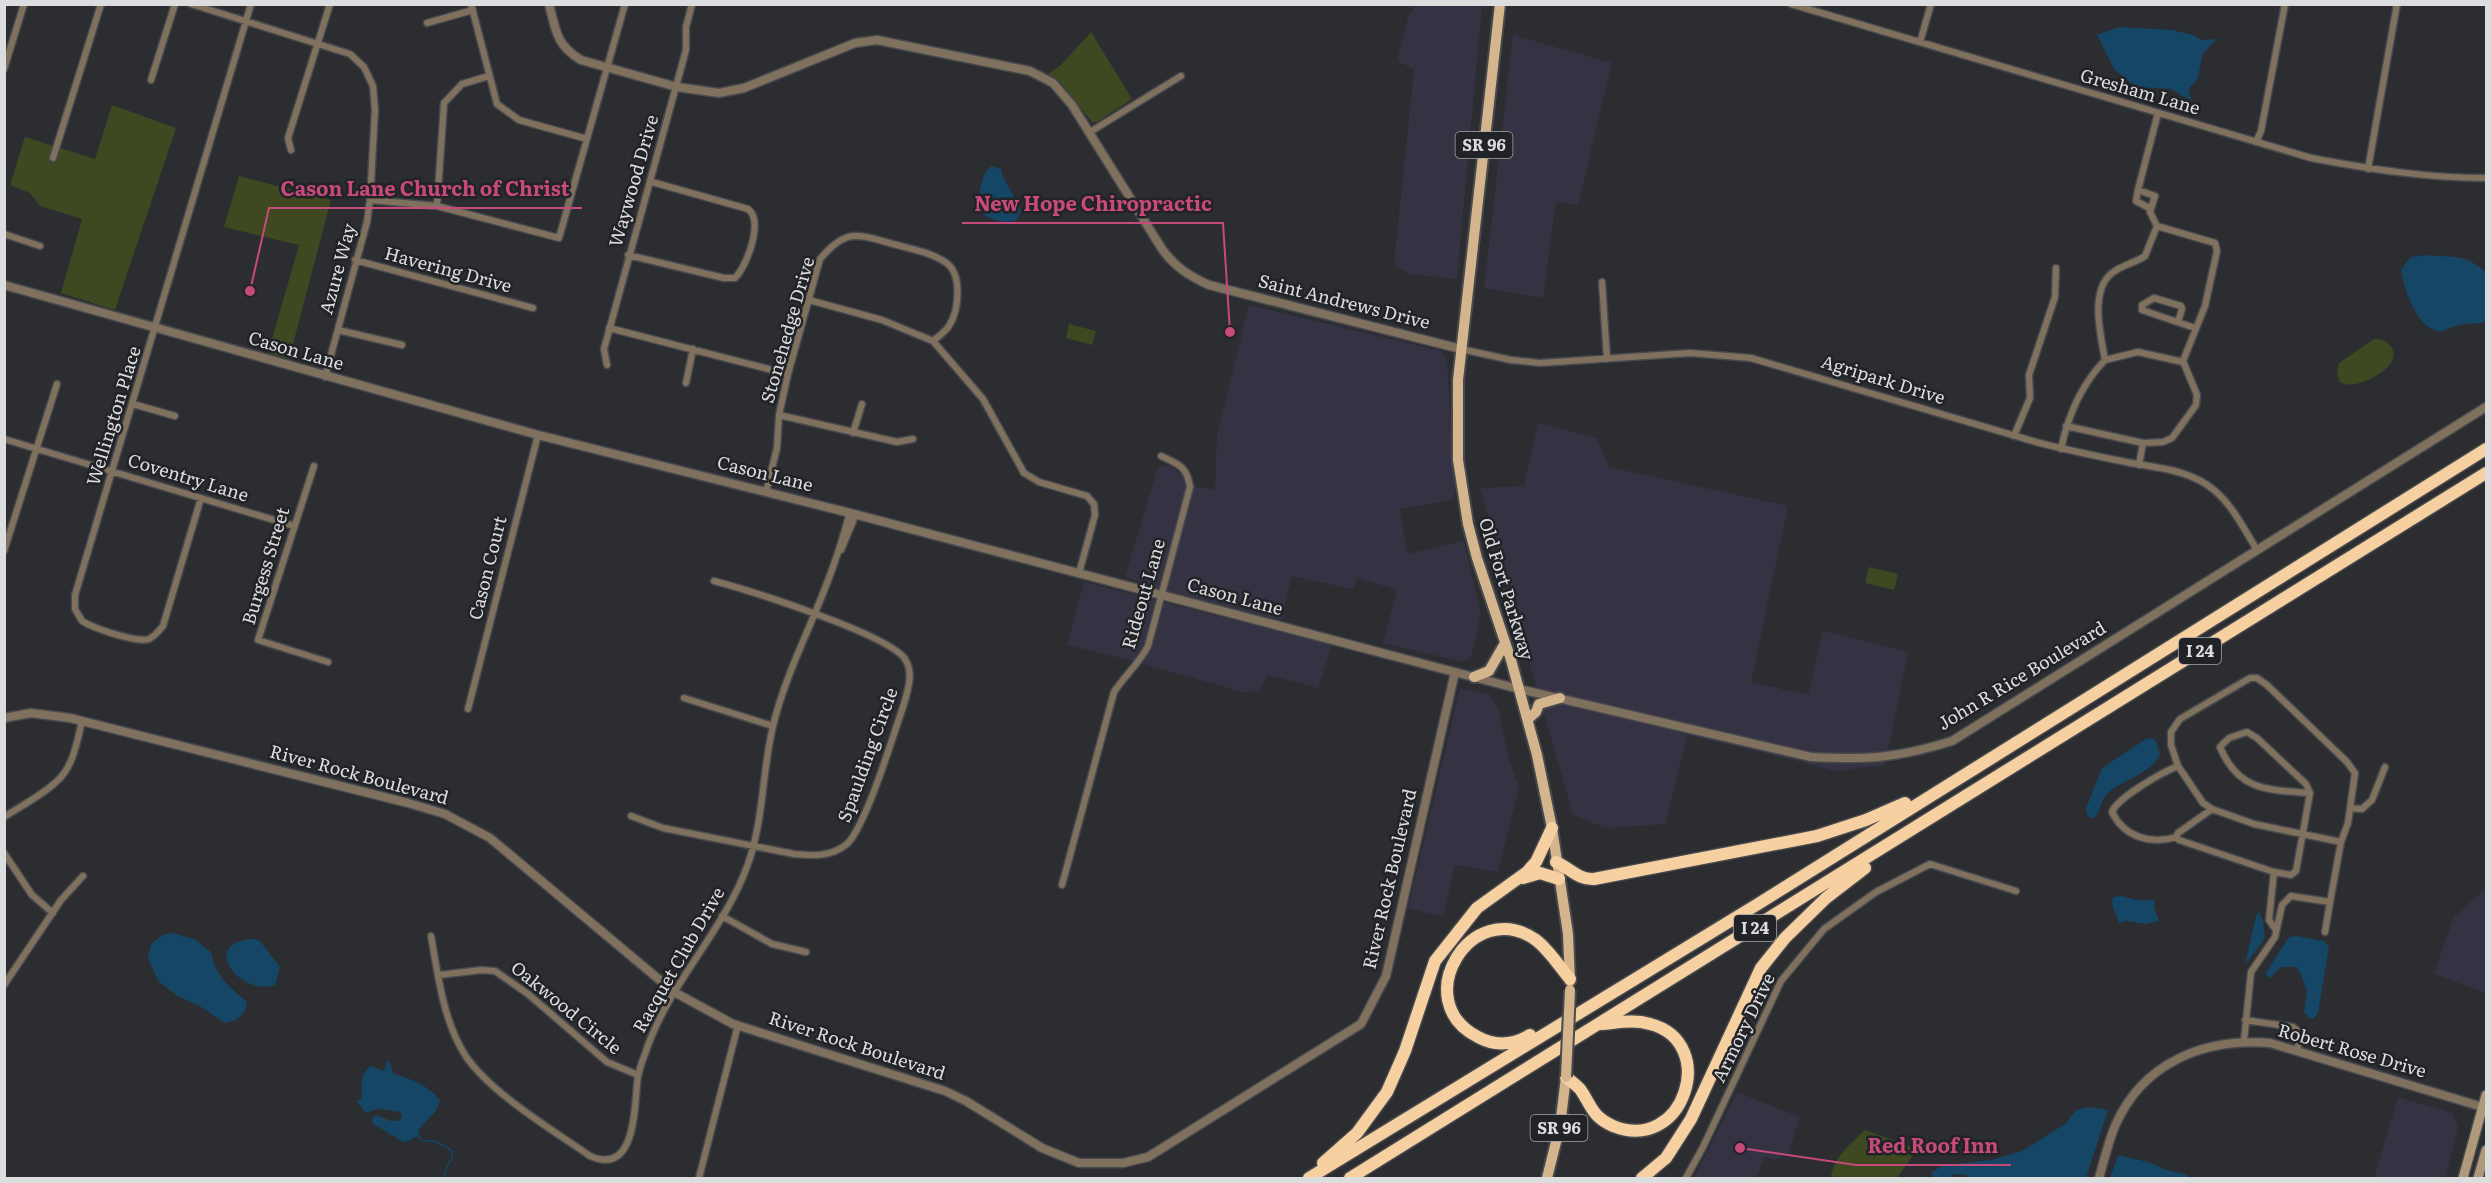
<svg xmlns="http://www.w3.org/2000/svg" width="2491" height="1183" font-family="Literata,serif">
<style>
.commercial{fill:#353243}
.green{fill:#3e4922}
.water{fill:#154665}
.lines{fill:none;stroke-linecap:round;stroke-linejoin:round}
.stream{stroke:#154665;stroke-width:1.5}
.minor-casing{stroke:#47494d;stroke-width:9}
.tertiary-casing{stroke:#47494d;stroke-width:11}
.secondary-casing{stroke:#47494d;stroke-width:12}
.primary-casing{stroke:#47494d;stroke-width:14}
.motorway-casing{stroke:#47494d;stroke-width:15}
.minor{stroke:#80715f;stroke-width:6}
.tertiary{stroke:#80715f;stroke-width:8}
.secondary{stroke:#b0987a;stroke-width:9}
.primary{stroke:#d4b58e;stroke-width:10}
.motorway{stroke:#f6d0a1;stroke-width:12}
.primary-bridge-casing{stroke:#47494d;stroke-width:14;stroke-linecap:butt}
.primary-bridge{stroke:#d4b58e;stroke-width:10}
.labels{text-anchor:middle;stroke-width:5;stroke-linejoin:round;paint-order:stroke}
.shield{fill:#222327;stroke:#a4a5a8;stroke-width:1.5}
.shield-label{font-size:16px;font-weight:bold;fill:#dcdddf}
.street-label{font-size:18px;fill:#dcdddf;stroke:#222327}
.leader{fill:none;stroke:#c8497c;stroke-width:2}
.callout-dot{fill:#c8497c;stroke:#222327;stroke-width:2}
.callout-label{font-size:20px;text-anchor:middle;font-weight:bold;fill:#c8497c;stroke:#222327;stroke-width:5;stroke-linejoin:round;paint-order:stroke}
</style>
<rect width="100%" height="100%" fill="#2b2d31"/>
<path class="commercial" d="M1416,5H1482L1457,279L1410,274L1394,265L1414,69L1397,61L1409,14Z
M1513,35L1612,63L1578,205L1556,202L1543,298L1484,288Z
M1249,305L1441,351L1447,360L1455,499L1400,509L1407,554L1464,541L1481,614L1471,657L1463,662L1383,643L1397,590L1358,578L1352,589L1292,576L1281,620L1168,591L1125,577L1158,467L1170,465L1196,487L1215,490L1217,434Z
M1538,423L1597,438L1609,467L1788,506L1751,682L1808,695L1823,631L1908,652L1885,765L1835,771L1762,752L1687,735L1665,824L1605,828L1573,815L1480,488L1524,486Z
M1084,582L1332,645L1318,688L1268,675L1259,691L1243,692L1129,660L1067,645Z
M1460,688L1488,694L1498,708L1509,759L1519,788L1498,872L1455,865L1443,917L1408,908Z
M2486,888V993L2434,974L2453,918Z
M1737,1092L1800,1117L1789,1152L1775,1160L1764,1157L1757,1178H1694Z
M2398,1097L2452,1113L2458,1126L2446,1178H2374Z"/>
<path class="green" d="M1091,32L1132,99L1097,122H1092L1060,82L1048,74L1062,64Z
M112,105L176,128L115,310L61,293L82,219L40,206L30,193L10,185L25,137L95,159Z
M239,176L331,200L289,359L268,353L299,245L224,227Z
M1069,324L1096,331L1092,345L1066,338Z
M2374,339C2388,338 2400,351 2390,364C2382,375 2353,391 2340,382L2337,373L2339,363Z
M1869,567L1898,574L1894,590L1865,583Z
M1865,1130L1917,1149L1897,1178H1835L1831,1175C1837,1154 1850,1144 1865,1130Z"/>
<path class="water" d="M2119,27L2172,30L2193,35L2202,40L2217,39L2203,53L2197,80L2189,88L2191,101L2171,89L2136,87L2114,69L2097,35Z
M991,166L1001,169L1003,177L1021,210L1017,220C1006,224 993,220 984,215C976,200 979,178 991,166Z
M2426,255C2452,258 2466,253 2486,273V322C2478,324 2468,323 2459,325C2453,326 2447,330 2441,331C2418,333 2403,287 2401,269L2411,257Z
M2152,738L2156,741L2160,755C2150,775 2122,779 2107,794C2100,802 2101,812 2093,818L2088,817L2086,808L2102,768L2146,739Z
M2123,896L2136,900H2155L2154,907L2159,921L2145,924L2126,921L2119,923L2112,904L2113,897Z
M2259,912L2263,921L2265,938L2245,965L2256,916Z
M173,933L196,940L211,952C215,976 230,987 247,1002C245,1015 238,1021 225,1023L203,1008L178,996L159,982L148,959L151,944L164,934Z
M2296,936L2324,941L2329,947L2318,1013L2313,1019L2309,1018L2304,1012L2307,991C2303,982 2303,975 2296,967H2281L2270,978L2265,974L2289,937Z
M254,939L260,941L280,967L275,985C239,997 198,941 254,939Z
M387,1061H389L394,1074C409,1078 432,1087 440,1101L436,1111L419,1129V1135L409,1141L403,1142L372,1123L373,1117L376,1115L391,1121H398L402,1117L401,1112L377,1109L366,1113L357,1101L362,1098C361,1086 360,1073 371,1066L384,1071Z
M2089,1107L2108,1110L2086,1178H1971L1966,1175L1954,1174L1948,1178H1933L1931,1173L1943,1165L1992,1160L2022,1151L2065,1124L2076,1110Z
M2118,1155L2152,1163L2166,1170L2185,1174L2190,1178H2110Z"/>
<g class="lines">
<path class="stream" d="M418,1136L422,1141H435L451,1150L453,1156L446,1169L444,1178"/>
<g class="minor-casing">
<path id="minor" d="M191,4L350,54L364,67L373,86L375,110L370,200L367,222L325,377
M471,4L497,104L519,120L587,139
M1791,4L2311,158C2369,169 2427,178 2486,178
M427,23L473,10
M1920,42L1931,4
M4,69L24,4
M151,80L175,4
M1090,132L1181,76
M2256,142L2261,131L2285,4
M291,150L288,138L330,4
M53,158L101,4
M2368,169L2397,4
M2138,190L2136,201L2151,209
M370,200L437,206L559,238L625,4
M437,206L444,103L462,84L489,76
M4,234L40,246
M628,255L724,278H735C747,266 764,221 748,209L652,182
M355,260L533,308
M1602,282L1607,359
M809,300L882,320L933,341L983,399L1024,473L1039,482L1087,496L1094,504L1095,515L1079,573
M2178,322L2182,309L2181,306L2154,298L2142,305V310L2195,328
M609,328L788,374
M338,330L402,345
M1461,349L1511,360L1540,363L1690,353L1751,358L2036,442C2066,450 2096,456 2126,462C2156,468 2189,469 2214,490C2233,506 2244,529 2257,550
M2105,360L2138,352L2183,362
M607,365L604,349L686,50V27L692,4
M686,383L693,349
M133,404L175,416
M779,415L897,442L913,439
M2066,426L2143,443
M853,433L862,404
M2014,436L2030,398L2029,375L2055,297L2056,268
M4,439L294,526
M2061,449C2068,415 2081,385 2105,360C2101,337 2089,291 2112,273C2122,265 2135,263 2145,256L2157,226
M2139,465L2143,443L2163,442L2172,438L2196,405L2197,395L2183,361L2205,306L2217,251L2215,243L2157,226L2150,212L2155,196L2138,190L2158,113
M314,466L258,640L328,662
M766,492L777,448L779,415L788,374L820,259C828,250 836,241 848,237C861,233 881,241 893,244C911,249 930,252 945,262C963,273 959,310 949,326C946,331 938,337 933,341
M201,498L163,626C159,631 155,636 149,639C136,643 93,628 82,621L75,609V595L251,4
M841,550L856,514
M4,551L57,384
M684,698L773,726
M468,709L538,435
M2178,766L2203,803L2212,809
M2350,808L2362,809L2372,800L2385,767
M631,816L663,828L794,854C813,856 831,857 847,844C866,826 894,733 904,704C908,689 914,673 905,659C888,634 748,590 714,581
M4,817C21,806 41,796 56,782C73,768 77,742 82,721
M2176,837C2151,845 2124,837 2112,812C2118,797 2163,772 2178,766L2171,745V732L2180,719L2250,678H2257L2267,685L2347,762L2355,773L2348,823L2341,842
M4,853L32,895L53,913
M2274,872L2291,875L2296,871L2310,793L2306,784L2257,738L2247,732L2229,738L2220,747C2238,791 2268,790 2310,793
M1062,885L1114,692C1125,675 1139,664 1148,646L1190,487C1187,466 1178,464 1161,456
M722,916L772,944L806,952
M2325,932L2330,902
M431,936C438,975 443,1020 465,1055C490,1093 553,1130 590,1156C638,1177 634,1102 638,1076C640,1068 642,1061 645,1054C667,985 724,932 748,864C764,819 762,771 773,726C787,668 817,616 835,561C841,545 845,529 850,513
M439,975L481,970L495,971L528,994L607,1062L638,1075
M4,985L61,900L83,876
M2245,1020L2293,1027L2298,1031L2300,1038L2297,1050
M2244,1041L2251,972L2275,937L2282,905L2291,896L2330,902L2341,842L2254,824L2212,809L2178,833L2176,837L2179,840L2274,872L2269,920L2276,930
M699,1178L738,1025
M1686,1178L1703,1147L1781,981L1824,929L1876,892L1930,864L2016,891"/>
</g>
<g class="tertiary-casing">
<path id="tertiary" d="M549,4C556,31 556,45 581,60L677,87L719,93L744,88L855,43L877,40L1030,71L1053,83L1072,105L1162,249C1175,267 1189,276 1209,285L1461,349
M4,285L538,435L850,513L1519,689L1811,757C1867,760 1898,758 1952,741L2486,407
M4,718L31,713L70,718L408,803L445,814L490,838L674,992L733,1024L945,1091L966,1101L1042,1148L1079,1163H1123L1148,1157L1361,1024L1386,976L1455,672
M2099,1178C2104,1161 2108,1143 2115,1126C2143,1062 2204,1038 2270,1043L2486,1108"/>
</g>
<g class="secondary-casing">
<path id="secondary" d="M2463,1178L2486,1095
M2478,1178L2486,1150"/>
</g>
<g class="primary-casing">
<path id="primary" d="M1500,4L1458,380V460L1468,524L1477,558L1511,660L1537,755L1552,828L1568,934L1570,981
M1474,677L1489,671L1505,643
M1528,719L1536,712L1539,704L1560,698
M1547,1178L1560,1126L1566,1077"/>
</g>
<g class="motorway-casing">
<path id="motorway" d="M1556,862C1570,868 1578,880 1594,879L1817,836L1866,820L1905,803
M1523,878L1540,873L1559,879
M1530,1035C1513,1045 1496,1047 1478,1037C1407,1001 1472,895 1536,940C1549,950 1559,966 1570,979
M1566,1077C1571,1081 1576,1085 1580,1089C1592,1106 1591,1116 1613,1126C1684,1155 1720,1042 1650,1024C1634,1019 1616,1023 1600,1024
M1323,1163L1357,1133L1387,1092L1405,1051L1435,961L1477,908L1527,872L1536,862L1552,828
M1309,1178L1758,904L2486,449
M1350,1178L2486,473
M1642,1178L1666,1158L1691,1119L1761,968L1785,938L1826,898L1865,868"/>
</g>
<use href="#minor" class="minor"/>
<use href="#tertiary" class="tertiary"/>
<use href="#secondary" class="secondary"/>
<use href="#primary" class="primary"/>
<use href="#motorway" class="motorway"/>
<g class="primary-bridge-casing">
<path id="primary-bridge" d="M1566,1077L1570,990"/>
</g>
<use href="#primary-bridge" class="primary-bridge"/>
</g>
<g class="labels">
<g class="shield">
<rect x="1455.5" y="132" width="57" height="26" rx="4.5"/>
<rect x="2179" y="638" width="42" height="26" rx="4.5"/>
<rect x="1734" y="915" width="42" height="26" rx="4.5"/>
<rect x="1530.5" y="1115" width="57" height="26" rx="4.5"/>
</g>
<g class="shield-label">
<text x="1484" y="151">SR 96</text>
<text x="2200" y="657">I 24</text>
<text x="1755" y="934">I 24</text>
<text x="1559" y="1134">SR 96</text>
</g>
<g class="street-label">
<text transform="translate(2140 92) rotate(16)" y="6">Gresham Lane</text>
<text transform="translate(634 181) rotate(-74)" y="6">Waywood Drive</text>
<text transform="translate(338 269) rotate(-75)" y="6">Azure Way</text>
<text transform="translate(448 270) rotate(15)" y="6">Havering Drive</text>
<text transform="translate(1344 302) rotate(14)" y="6">Saint Andrews Drive</text>
<text transform="translate(788 330) rotate(-74)" y="6">Stonehedge Drive</text>
<text transform="translate(296 351) rotate(16)" y="6">Cason Lane</text>
<text transform="translate(1883 380) rotate(17)" y="6">Agripark Drive</text>
<text transform="translate(114 416) rotate(-73)" y="6">Wellington Place</text>
<text transform="translate(765 474) rotate(14)" y="6">Cason Lane</text>
<text transform="translate(188 478) rotate(17)" y="6">Coventry Lane</text>
<text transform="translate(266 566) rotate(-73)" y="6">Burgess Street</text>
<text transform="translate(488 568) rotate(-76)" y="6">Cason Court</text>
<text transform="translate(1506 589) rotate(73)" y="6">Old Fort Parkway</text>
<text transform="translate(1144 594) rotate(-74)" y="6">Rideout Lane</text>
<text transform="translate(1235 597) rotate(15)" y="6">Cason Lane</text>
<text transform="translate(2022 676) rotate(-31)" y="6">John R Rice Boulevard</text>
<text transform="translate(868 755) rotate(-70)" y="6">Spaulding Circle</text>
<text transform="translate(359 775) rotate(15)" y="6">River Rock Boulevard</text>
<text transform="translate(1390 879) rotate(-77)" y="6">River Rock Boulevard</text>
<text transform="translate(679 960) rotate(-60)" y="6">Racquet Club Drive</text>
<text transform="translate(566 1008) rotate(39)" y="6">Oakwood Circle</text>
<text transform="translate(1744 1028) rotate(-64)" y="6">Armory Drive</text>
<text transform="translate(857 1046) rotate(18)" y="6">River Rock Boulevard</text>
<text transform="translate(2352 1051) rotate(16)" y="6">Robert Rose Drive</text>
</g>
</g>
<path class="leader" d="M250 291L269 208H582M1230 332L1223 223H962M1740 1148L1856 1165H2011"/>
<g class="callout-dot">
<circle cx="250" cy="291" r="6"/>
<circle cx="1230" cy="332" r="6"/>
<circle cx="1740" cy="1148" r="6"/>
</g>
<g class="callout-label">
<text x="425" y="196">Cason Lane Church of Christ</text>
<text x="1093" y="211">New Hope Chiropractic</text>
<text x="1933" y="1153">Red Roof Inn</text>
</g>
<rect width="2491" height="1183" fill="none" stroke="#dcdddf" stroke-width="12"/>
</svg>
